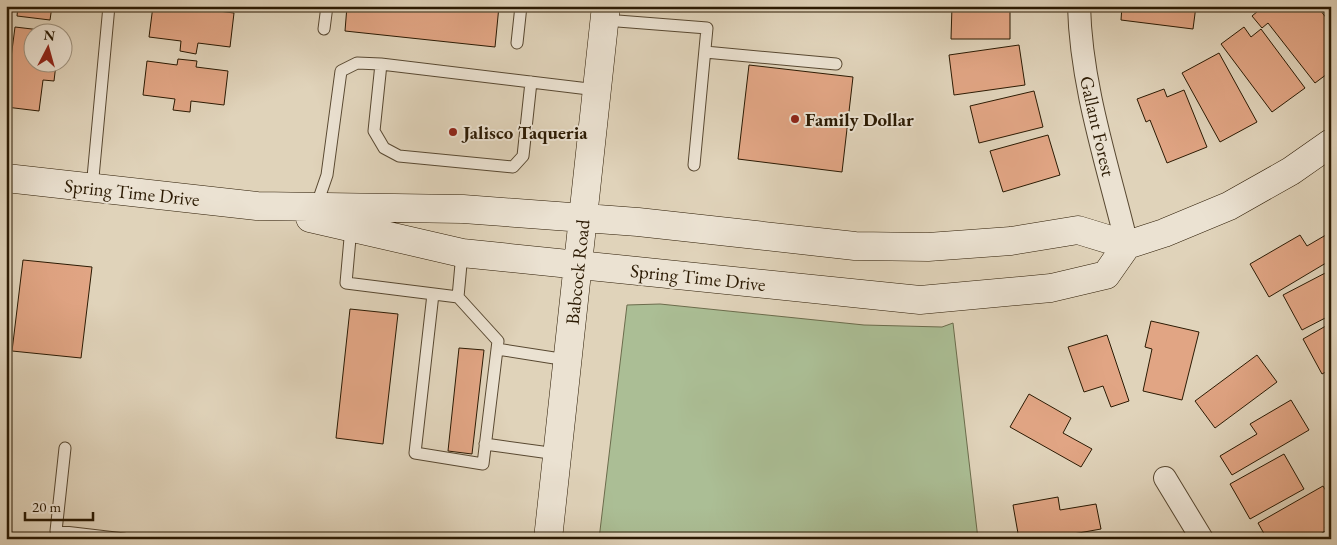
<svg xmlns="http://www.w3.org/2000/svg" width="1337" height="545" font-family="'EB Garamond',serif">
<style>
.green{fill:#abbe95;stroke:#6b6c4c}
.building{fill:#e1a584;stroke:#2b1a03}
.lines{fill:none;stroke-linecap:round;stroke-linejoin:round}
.lane-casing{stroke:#584831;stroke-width:13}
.street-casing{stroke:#584831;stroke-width:24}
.secondary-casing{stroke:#2b1a03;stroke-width:29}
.lane{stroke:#ebe2d2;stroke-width:11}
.street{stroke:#ebe2d2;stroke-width:22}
.secondary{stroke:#ebe2d2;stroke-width:28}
.poi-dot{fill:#8f2418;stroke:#ebe2d2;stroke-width:2}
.labels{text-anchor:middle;stroke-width:4;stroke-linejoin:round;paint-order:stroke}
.poi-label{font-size:19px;font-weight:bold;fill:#2b1a03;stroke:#ebe2d2;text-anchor:start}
.street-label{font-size:19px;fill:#2b1a03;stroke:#ebe2d2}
</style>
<rect width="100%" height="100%" fill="#e0d3ba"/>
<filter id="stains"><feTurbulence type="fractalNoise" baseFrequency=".004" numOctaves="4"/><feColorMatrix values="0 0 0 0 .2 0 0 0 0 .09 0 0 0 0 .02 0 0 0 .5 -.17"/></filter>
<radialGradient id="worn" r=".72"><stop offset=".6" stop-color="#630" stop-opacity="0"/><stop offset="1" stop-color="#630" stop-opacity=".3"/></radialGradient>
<path class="green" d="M660,304L864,325L942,327L953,323L978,539H599L627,305Z"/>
<path class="building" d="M18,6H52L50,20L17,16Z
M153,6H203V9L234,13L230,47L198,43L196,54L180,51L181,41L149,37Z
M347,6H499L495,47L345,31Z
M952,6H1010V39H951Z
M1122,6H1196L1193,29L1121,20Z
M1264,6H1317L1331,24V71L1315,83L1268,23L1262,28L1252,16Z
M15,27L49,31L32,32V62L56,64L54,81L43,80L39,111L6,107L9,77L6,76V57L11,58Z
M1244,27L1251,37L1261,29L1305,88L1272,112L1221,44Z
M1019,45L1025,85L954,95L949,55Z
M1219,53L1257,122L1220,142L1182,73Z
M178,59L197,61L196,67L228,71L224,105L191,101L190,112L173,110L175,99L143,95L147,61L177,65Z
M749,65L853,77L842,172L738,159Z
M1164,89L1167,97L1184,90L1207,147L1167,163L1150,120L1146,122L1137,99Z
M1034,91L1043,127L979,143L970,106Z
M1048,135L1060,175L1003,192L990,151Z
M1331,232V260L1269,297L1250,264L1300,235L1307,246Z
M23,260L92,267L81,358L12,351Z
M1331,270V315L1302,330L1283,295Z
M350,309L398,314L383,444L336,438Z
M1151,321L1199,332L1182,400L1143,391L1152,349L1145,347Z
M1331,323V369L1322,374L1303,339Z
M1107,335L1129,401L1111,407L1103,386L1084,392L1068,347Z
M459,348L484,350L472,454L448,451Z
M1257,355L1277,382L1215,428L1195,401Z
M1029,394L1071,418L1063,433L1092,449L1081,467L1010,427Z
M1291,400L1309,430L1232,475L1220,456L1257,434L1250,424Z
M1284,454L1304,489L1250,519L1230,484Z
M1323,486L1331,499V524L1325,527L1327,530L1312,539H1267L1258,523Z
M1058,497L1060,510L1096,504L1101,529L1045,539H1019L1013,505Z"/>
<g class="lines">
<g class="lane-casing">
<path id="lane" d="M605,20L707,28L694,165
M324,29L327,6
M517,43L521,6
M705,52L836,64
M531,82L523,156L513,167L399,156L384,148L374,131L381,64L597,90
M92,188L109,6
M316,207L327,175L341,71L357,63L381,64
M351,227L346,283L458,297L498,341L483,464L415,453L433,294
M458,297L462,253
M497,349L567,360
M485,444L557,454
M65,448L56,531L124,539"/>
</g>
<g class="street-casing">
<path id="street" d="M1079,6C1081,87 1108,166 1127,245
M1165,478L1202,539"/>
</g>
<g class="secondary-casing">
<path id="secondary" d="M6,178L257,206L463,209L638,222L855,246L928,247L1011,241L1078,230L1127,245L1164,233L1229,206L1291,171L1331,143
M310,218L462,253L920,300L1051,288L1106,275L1127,245
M548,539L606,6"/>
</g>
<use href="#lane" class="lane"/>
<use href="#street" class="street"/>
<use href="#secondary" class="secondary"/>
</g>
<g class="poi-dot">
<circle cx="795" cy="119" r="5"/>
<circle cx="453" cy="132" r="5"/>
</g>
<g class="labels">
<g class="poi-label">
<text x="805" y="126">Family Dollar</text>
<text x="463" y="139">Jalisco Taqueria</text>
</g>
<g class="street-label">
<text transform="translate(1098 126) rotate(77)" y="7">Gallant Forest</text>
<text transform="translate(132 192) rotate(6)" y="7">Spring Time Drive</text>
<text transform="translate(577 272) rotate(-84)" y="7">Babcock Road</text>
<text transform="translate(698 277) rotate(6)" y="7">Spring Time Drive</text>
</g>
</g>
<rect width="1337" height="545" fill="none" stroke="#e0d3ba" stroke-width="25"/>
<rect x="8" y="8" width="1322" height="530" fill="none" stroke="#2b1a03" stroke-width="2.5"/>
<rect x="12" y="12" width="1312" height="520" fill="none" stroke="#2b1a03"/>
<g transform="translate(48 48) rotate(6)"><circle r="24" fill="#ebe2d2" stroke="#9e927f"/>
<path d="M0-4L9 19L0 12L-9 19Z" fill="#8f2418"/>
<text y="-8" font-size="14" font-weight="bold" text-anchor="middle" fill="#2b1a03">N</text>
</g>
<path d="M25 512v8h68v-8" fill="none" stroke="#2b1a03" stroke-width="2.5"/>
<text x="32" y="512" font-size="15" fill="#2b1a03" stroke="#ebe2d2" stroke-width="4" paint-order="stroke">20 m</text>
<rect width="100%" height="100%" filter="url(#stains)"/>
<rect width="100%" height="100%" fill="url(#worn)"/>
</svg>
